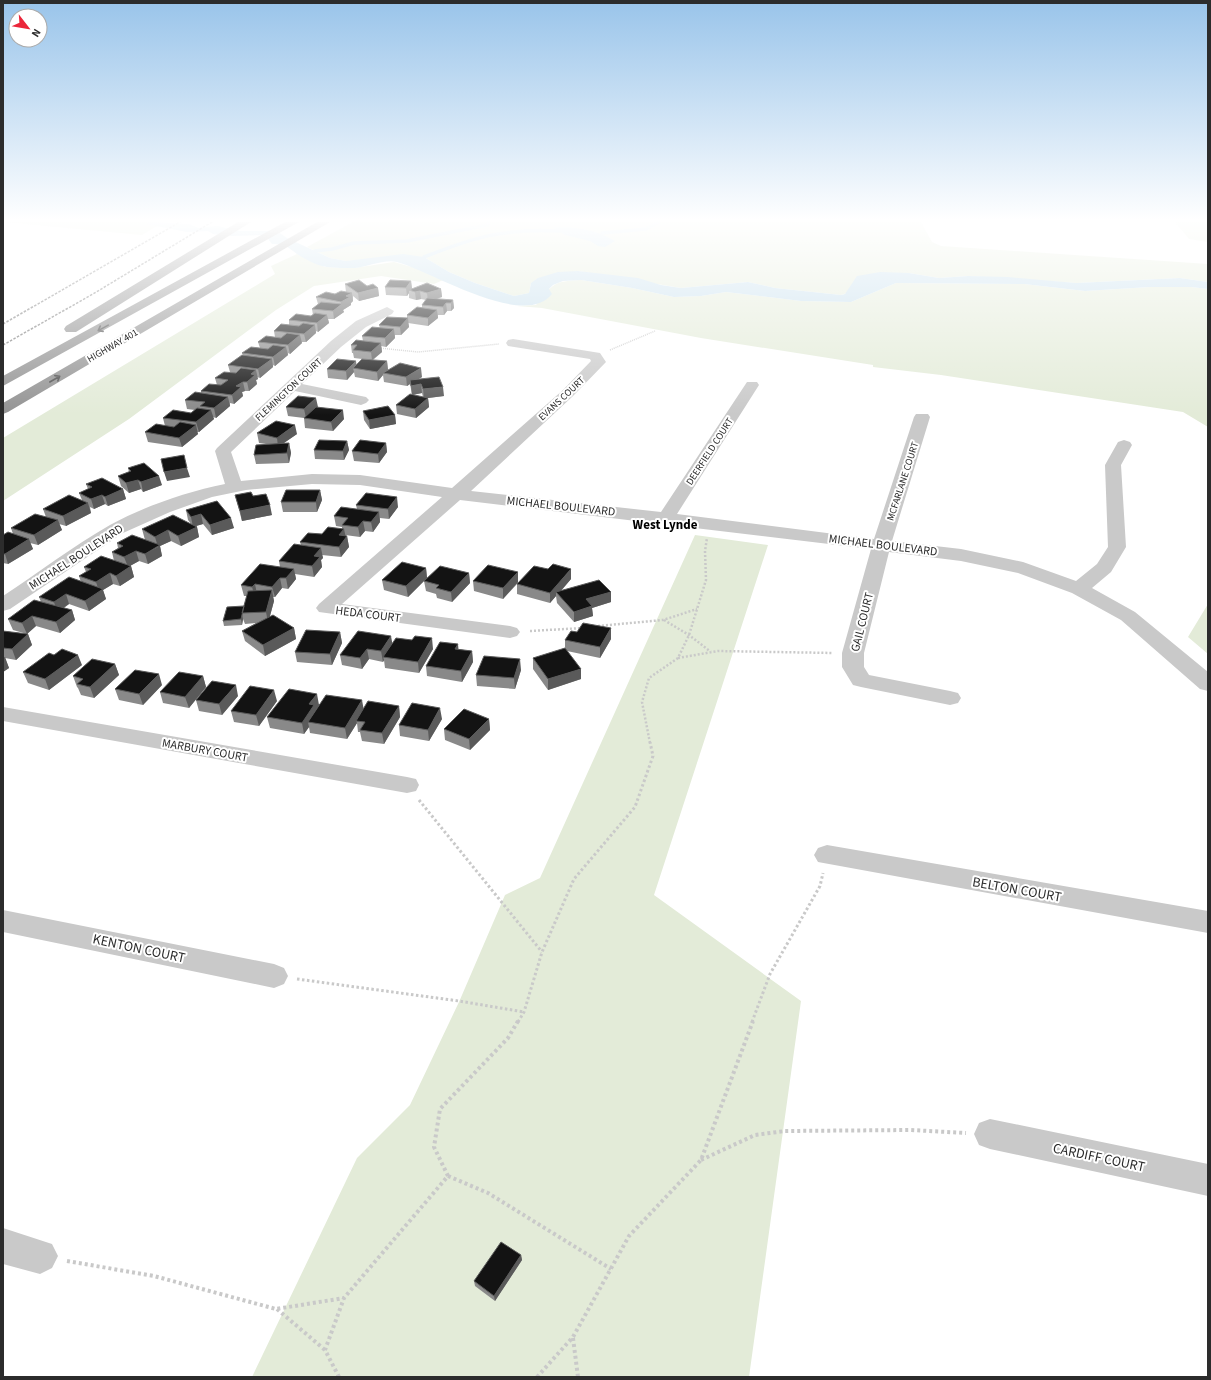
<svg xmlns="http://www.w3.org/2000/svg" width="1211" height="1380" font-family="'Source Sans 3',sans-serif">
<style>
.green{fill:#e3ebd8}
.water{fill:#c3ddec}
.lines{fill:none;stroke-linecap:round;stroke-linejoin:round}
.stream{stroke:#c3ddec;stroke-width:3.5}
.path-far3{stroke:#c9c9c9;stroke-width:1.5;stroke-dasharray:1 1;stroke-linecap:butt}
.path-far2{stroke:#c9c9c9;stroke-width:2.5;stroke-dasharray:2 2;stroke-linecap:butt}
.path-far1{stroke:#c9c9c9;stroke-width:3;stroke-dasharray:2.5 2.5;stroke-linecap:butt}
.path{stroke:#c9c9c9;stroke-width:4;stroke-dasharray:3 3;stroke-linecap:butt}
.minor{fill:#c9c9c9;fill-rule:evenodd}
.highway{fill:#939393;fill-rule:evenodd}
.rail{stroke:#818181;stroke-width:1.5;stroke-dasharray:2.5 1.5;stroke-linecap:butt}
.wall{fill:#898989}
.shaded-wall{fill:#5a5a5a}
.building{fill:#131313;stroke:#5a5a5a}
.oneway{stroke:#505050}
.labels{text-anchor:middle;stroke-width:4;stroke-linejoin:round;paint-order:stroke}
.far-street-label{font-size:10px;fill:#2c2c2c;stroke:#fff}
.street-label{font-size:12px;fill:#2c2c2c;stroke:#fff}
.neighbourhood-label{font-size:13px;font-weight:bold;fill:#000;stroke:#fff}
.near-street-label{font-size:14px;fill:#2c2c2c;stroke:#fff}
</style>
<rect width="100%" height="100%" fill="#fff"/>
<path class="green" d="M3,222H149L147,223L157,226L142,235Z
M353,222H921L932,242L941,246L1208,264V282L1180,278L1076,283L968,276L939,278L909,273L841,295L775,288L748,282L681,288L578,271L531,283L529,293L514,296L475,283L449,272L424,257L346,261L330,258L307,247Z
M1175,222H1208V242L1189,239Z
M297,254L325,267L354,268L394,262L419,269L443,280L434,284L381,276L314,286L276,310L129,419L3,501V438L275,274L271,266Z
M581,280L632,288L674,297L701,296L726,292L801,301L851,302L896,283L1024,284L1085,291L1150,287H1191L1208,289V427L1183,412L941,375L873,367V365L701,338L542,308L517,306L536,305C553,284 553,281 581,280Z
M695,535L768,545L654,895L801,1001L749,1377H252L357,1158L410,1105L459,1002L505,895L540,878Z
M1208,604V654L1188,637Z"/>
<path class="water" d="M149,222L189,224L198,228L217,226L240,231H277L287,238L330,258L346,261L403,254L424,257L449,272L475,283L514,296L529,293L531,283L538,278L558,272L578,271L638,278L661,285L681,288L748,282L775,288L841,295L845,294L857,276L880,272L909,273L939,278L968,276L1008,277L1076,283L1180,278L1208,282V289L1191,287H1150L1085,291L1024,284L896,283L851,302L801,301L726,292L701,296L674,297L632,288L581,280L563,281L553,285L549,289L552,294C524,330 431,271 397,262C384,259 367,267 355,268C346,268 336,268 327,267C317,266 305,259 297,254C293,251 288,247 284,245C280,244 276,244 272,244L265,235L232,236L213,234L208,231L187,232L146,224Z
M553,227C576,227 595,229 615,241L605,247L598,246L590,241L565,235Z"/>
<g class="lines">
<path class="stream" d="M602,233L646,229L659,222
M315,251L332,249L354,243L407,241L487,225L489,222
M424,257C475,237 504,228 560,231"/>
<path class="path-far3" d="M379,348L418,352L499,344
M610,350L655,331"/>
<path class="path-far2" d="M664,620L689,635L711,652
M598,626L663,620L697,609
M530,631L583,628
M678,658L718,651L833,653
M650,743L642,702L649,678L678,658L689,635L706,580L705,551L707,538"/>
<path class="path-far1" d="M419,800L542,952
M297,979L459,1001L524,1012
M518,1022L524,1012L542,952L574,879L635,807L653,756L650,742
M752,1022L770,974L820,886L823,873"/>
<path class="path" d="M701,1160L755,1135L785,1131L911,1130L966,1133
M448,1176L488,1193L611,1269
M67,1261L154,1276L276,1309L344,1298
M277,1309L325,1350
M573,1338L578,1377
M339,1377L325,1350L344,1298L448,1176L434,1147L440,1109L508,1038L518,1021
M537,1377L573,1337L629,1236L701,1160L753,1021"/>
<path class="minor" d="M387,307L394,311L392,314L366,327L341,347L302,384L366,397L369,400L366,403L361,405L295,391L231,452L241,481L312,474L360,475L452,488L563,390L591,361L590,359L508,346L506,343L508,340L513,339L600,353L606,362L573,396L471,491L661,512L747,382H757L759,385L677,514L874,539L914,417L916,414H928L930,417L892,541L961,549L1023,562L1076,581L1097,564L1108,547L1105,465L1118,442L1124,440L1130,442L1132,445L1121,465L1126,547L1111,572L1092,588L1135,612L1208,672V691L1200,689L1121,620L1072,593L1018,573L961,561L889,552L864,653V667L869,675L950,691L958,693L961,698L958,703L950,705L861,687L853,685L842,667V653L871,549L460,500L342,604L510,626L517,628L520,632L517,636L510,638L319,612L316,608L319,604L442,497L360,485L312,484L246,490L212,497L170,512L123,533L10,609L3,611V596C38,573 73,546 110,525C145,506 186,492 225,484L215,451L217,448L331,341L356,321Z
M3,707L407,777L416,779L419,785L416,791L407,793L3,721Z
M827,845L1208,911V933L818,862L814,855L818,848Z
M3,910L274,964L284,968L288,976L284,984L274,988L3,932Z
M990,1119L1208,1164V1196L990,1149L979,1145L974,1134L979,1123Z
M3,1228L52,1244L58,1256L52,1268L40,1274L3,1264Z"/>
<path class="highway" d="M238,222H251L76,332H66L64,329L66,326Z
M285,222H299L3,386V376Z
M317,222H330L8,412L3,414V403Z"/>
<path class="rail" d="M3,324L180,222
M3,345L93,294L212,222"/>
</g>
<path class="wall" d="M411,281L412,288L441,289L442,297L436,299L453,300L454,308L451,311H447L444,315H438V318L428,326L408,323L409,327L401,335H395V338L386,347L381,346L382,352L373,360L387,361L388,370H387L422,377L418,379L444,396L428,398L429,407L416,418L397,414L396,405L423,397L422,393L412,395L411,389L410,384L407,386L384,382L383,375L378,381L355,377L354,372L347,380L328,378L327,369L356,365L362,359L354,358L353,353H352L351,345L363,341L362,336L380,328L379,325L407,318V315L422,308V305L426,300L421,299L416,300L409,298V293L407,296L386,295L385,287Z
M345,284L367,286L378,288L379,296L359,301L353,296V301L351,303V305L343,310L344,312L334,319H328L329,323L318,332L316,331V333L306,342H301L302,343L290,354L288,353V355L275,366L273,365V367L260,378L257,377L258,379L256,380L257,384L249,391H245L242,392L243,396L234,404L230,403V406L216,418L213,417L214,419L199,432H197L198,434L182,447L148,442L145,432L165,426L163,418L191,413L195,410L187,409L185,400L201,393V391L217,385L215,378L230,372L228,365L243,355L242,353L260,348L258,342L275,337L274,331L289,325V320L311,316L313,315L312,309L318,304L316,297L347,292H346Z
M286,407H318L344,419L333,431L305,428L304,418L288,416Z
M363,411L395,415L396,424L370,429L364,420Z
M257,433L297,434L284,443H289L291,453L289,463L256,464L254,455L266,444L259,443Z
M347,441L349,450L344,460L315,459L314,450Z
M386,443L387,452L379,463L354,461L352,451Z
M128,468L162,485L143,492L141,489L129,493L121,486L118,476L129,472Z
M86,484L123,489L126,499L108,506L105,504L94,509L90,507L91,513L66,526L59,524L62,530L38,545L30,543L33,549L8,564L3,563V535L13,534L11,528L46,517L43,509L82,500L79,493L88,489Z
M320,490L322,500L317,512H283L281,502Z
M235,495L253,496L272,515L242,521Z
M217,501L234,528L212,535L203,524L195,526L197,527L199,537L181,546L171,541L160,546L162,556L148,564L139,561L130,566H131L134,577L120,586L113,584L103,590L106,599L89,611L69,604L64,608L72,610L75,620L60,633L36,626L27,634L13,630L8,619L41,602L39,597L81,582L79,576L86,572L84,567L114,561L112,552L118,548L117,543L145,540L142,529L192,525L188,520L186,510Z
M356,505L398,507L389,519L380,518V522L373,532L365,531L360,537L345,535L346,536H347L349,547L341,557L322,555L323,558L321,560L322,567L314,577L295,574L296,579L288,589L282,588L275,597H273L274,601L270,616L294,628L296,639L265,656L245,641L242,631L256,623L245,624L243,619L242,625L224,626L223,621L244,606L247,596H244L241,585L280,567L279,561L301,545L300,542L322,534L342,529V527L336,526L334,516L357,509Z
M426,568L427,578L408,597L384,590L382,580Z
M469,573L470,583L452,602L437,598L436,594L426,591L424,581Z
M571,579L561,591L611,592V602L592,608L593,616L574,622L557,603L556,596L550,603L517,594V584L503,599L474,591L473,581L518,582Z
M3,631L28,634L32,645L16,660L5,658L9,668L3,672Z
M340,632L342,643L332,665L297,662L295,652Z
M611,639L600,658L567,651L581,679L548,690L533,669V658L565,649V640Z
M392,643L433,649L419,673L385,668L384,660L383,662L369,659L362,669L342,665L340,655Z
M458,644V649L472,651L473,662L462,682L427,676L426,666Z
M115,664L119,675L94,698L81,695L78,688L77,687L73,676Z
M82,665L49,690L28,683L23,672Z
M521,670L515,689L477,686L476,675Z
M203,676L206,687L189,708L163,703L160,692Z
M162,685L143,705L119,700L115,689Z
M238,696L222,715L199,711L196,700Z
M277,701L259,726L234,722L231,711Z
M319,704L364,709L399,706L400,717L384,744L362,741L360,732H358L357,723L347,739L310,733L309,727L304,734L270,728L267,717Z
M442,719L429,741L400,736L399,725Z
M489,719L490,730L470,750L445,740L444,729Z
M521,1255L522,1260L495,1301L475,1286L474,1281Z"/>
<path class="shaded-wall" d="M411,281L412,289L409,290V293L407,296L406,288Z
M378,288L379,296L359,301L358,293Z
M441,289L442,297L428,301L427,293Z
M420,291L421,299L416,300L415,292Z
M352,293L353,301L351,303V305L343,310L344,312L334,319L333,311L341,305V302L346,296Z
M453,300L454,308L451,311V303Z
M446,303L447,311L444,315L443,307Z
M437,310L438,318L428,326V318Z
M327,315L329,323L318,332L317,323Z
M408,318L409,327L401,335L400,327Z
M315,325L316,333L306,342L304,334Z
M394,329L395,338L386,347L385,338Z
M300,335L302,343L290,354L288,345Z
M381,343L382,352L372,360L371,352Z
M286,347L288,355L275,366L273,357Z
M272,359L273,367L260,378L258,369Z
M356,361L357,369L353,368L354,372L347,380L346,371Z
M387,361L388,370L385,373H383V375L378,381L377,372Z
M421,368L422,377L411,384L410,380V384L407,386L406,377Z
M256,370L258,379L256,380L257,384L249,391L247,382L251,374Z
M243,382L245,391L242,392L243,396L234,404L232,395L236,386Z
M421,384L422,393L412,395L411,386Z
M443,387L444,396L428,398L429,407L416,418L415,409L424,398L423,389Z
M228,397L230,406L216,418L214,408Z
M316,398L318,407L306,418L304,409Z
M211,410L214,419L199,432L196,422Z
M343,410L344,419L333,431L331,422Z
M395,415L396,424L370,429L369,420Z
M196,425L198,434L182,447L179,438Z
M295,425L297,434L278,447L277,438Z
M347,441L349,450L344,460L343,451Z
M289,443L291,453L289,463L287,453Z
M386,443L387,452L379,463L378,454Z
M187,468L190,477L167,481L164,472Z
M159,476L162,485L143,492L141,482Z
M138,480L141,489L129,493L126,483Z
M123,489L126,499L108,506L105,497Z
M320,490L322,500L317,512L316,502Z
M102,495L105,504L94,509L91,499Z
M397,497L398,507L389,519L388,509Z
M88,503L91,513L66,526L63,516Z
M270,505L272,515L242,521L240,511Z
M379,512L380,522L373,532L371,522Z
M201,514L203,524L193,527L191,517Z
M231,518L234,528L212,535L210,525Z
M58,520L62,530L38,545L34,535Z
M363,521L365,531L360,537L358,527Z
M197,527L199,537L181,546L178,536Z
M344,529L346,538L347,536L349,547L341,557L339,547V535Z
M168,530L171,541L160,546L162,556L148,564L145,554L158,547L155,537Z
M29,539L33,549L8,564L5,554Z
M321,548L323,558L321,560L322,567L314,577L312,566L314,556Z
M136,551L139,561L128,567L124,557Z
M131,566L134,577L120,586L116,576Z
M426,568L427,578L408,597L406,586Z
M294,569L296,579L288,589L286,578Z
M571,569V579L558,594L556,592V596L550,603V593Z
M518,572V582L503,599V588Z
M110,573L113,584L103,590L106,599L89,611L85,601L99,591L96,582Z
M469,573L470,583L452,602L451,592Z
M280,578L282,588L275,597L272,587Z
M255,584L257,594L255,597L252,587Z
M272,590L274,601L268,623L266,612Z
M611,592V602L592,608L593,616L574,622V612L586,599Z
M66,594L69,604L57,612L54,602Z
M72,610L75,620L60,633L56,622Z
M242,614L243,619L242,625L241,619Z
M32,616L36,626L27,634L22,623Z
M294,628L296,639L265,656L263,645Z
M611,628V639L600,658V647Z
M340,632L342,643L332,665L330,654Z
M28,634L32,645L16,660L12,649Z
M391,636L393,647L383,657L384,660L383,662L381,651Z
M432,638L433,649L419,673L418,662Z
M458,644L459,655L455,649Z
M367,649L369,659L362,669L360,658Z
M472,651L473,662L462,682L461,671Z
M78,655L82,665L49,690L45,679Z
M5,657L9,668L3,672V658Z
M520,659L521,670L515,689L514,678Z
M115,664L119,675L94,698L90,687Z
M581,669V679L548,690V679Z
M159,674L162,685L143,705L139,694Z
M203,676L206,687L189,708L185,697Z
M236,685L238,696L222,715L219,704Z
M274,690L277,701L259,726L256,715Z
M317,694L319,705L308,722L309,727L304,734L302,723L309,704Z
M362,700L364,711L356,721L357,723L347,739L345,728Z
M399,706L400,717L384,744L382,733Z
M440,708L442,719L429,741L428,730Z
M489,719L490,730L470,750L469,739Z
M521,1255L522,1260L495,1301L494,1296Z"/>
<path class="building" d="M359,280L367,286L373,284L378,288L358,293L345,284Z
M390,280L411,281L406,288L385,287Z
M427,283L441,289L427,293L420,291L415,292L409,290Z
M341,291L352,293L346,296L350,297L341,302L316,297L326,292L335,294Z
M427,298L453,300L451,303H446L443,307L422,305Z
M321,302L342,304L333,311L312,309Z
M417,307L437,310L428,318L407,315Z
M315,313L327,315L317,323L289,320L296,314L311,316Z
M387,317L408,318L400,327L379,325Z
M303,323L315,325L304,334L274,331L281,324L299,326Z
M372,327L394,329L385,338L362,336Z
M287,333L300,335L288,345L258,342L266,336L281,338Z
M356,340L381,343L371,352L353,350L357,345H351Z
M273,345L286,347L273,357L242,353L251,347L268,349Z
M242,355L272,359L258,369L228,365Z
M337,359L356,361L346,371L327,369Z
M362,359L387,361L377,372L353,368Z
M400,363L421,368L406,377L383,373Z
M241,368L256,370L251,374L255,375L247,382H243L236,386L241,387L232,395L201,391L209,384L221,385L228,380L215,378L224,372L236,373Z
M439,377L443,387L423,389L421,384L411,386L410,380Z
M195,392L228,397L214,408L200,406L205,402L185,400Z
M410,394L428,398L415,409L396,405Z
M298,396L316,398L304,409L286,407Z
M388,406L395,415L369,420L363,411Z
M316,407L343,410L331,422L304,418Z
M197,408L211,410L196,422L163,418L173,410L191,413Z
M276,421L295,425L277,438L257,433Z
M180,422L196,425L179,438L145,432L156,424L174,427Z
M319,440L347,441L343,451L314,450Z
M360,440L386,443L378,454L352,451Z
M289,443L287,453L254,455L256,445Z
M184,455L187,468L164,472L161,459Z
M144,463L159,476L141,482L138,480L126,483L118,476L131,471L128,468Z
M102,478L123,489L105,497L102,495L91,499L79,493L92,487L86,484Z
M286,490H320L316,502H281Z
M251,492L253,496L266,494L270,505L240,511L235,495Z
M366,493L397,497L388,509L356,505Z
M69,495L88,503L63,516L43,509Z
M217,501L231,518L210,525L201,514L191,517L186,510Z
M341,507L379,512L371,522L363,521L358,527L342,525L348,518L334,516Z
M35,514L58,520L34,535L11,528Z
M173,515L197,527L178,536L168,530L155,537L142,529Z
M328,527L344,529L339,535L347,536L339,547L300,542L308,533L322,534Z
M8,532L29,539L5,554H3V535Z
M132,535L160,545L145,554L136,551L124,557L112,552L123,546L117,543Z
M294,544L321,548L314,556L320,557L312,566L279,561Z
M101,556L131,566L116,576L110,573L96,582L79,576L91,569L84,567Z
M402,562L426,568L406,586L382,580Z
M260,564L294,569L286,578H280L272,587L255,584L252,587L241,585Z
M553,564L571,569L550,593L517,584L534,566L548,569Z
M488,565L518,572L503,588L473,581Z
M440,566L469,573L451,592L436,588L439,585L424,581Z
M69,577L103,589L85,601L66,594L54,602L39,597Z
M599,580L611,592L586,599L592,606L574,612L556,592Z
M272,590L266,612L242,613L248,591Z
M34,600L72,610L56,622L32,616L22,623L8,619Z
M244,606L241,619L223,621L227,607Z
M273,615L294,628L263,645L242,631Z
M583,623L611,628L600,647L565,640L571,631L577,632Z
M306,630L340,632L330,654L295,652Z
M3,631L28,634L12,649L3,648Z
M358,631L391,636L381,651L367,649L360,658L340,655Z
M415,636L432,638L418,662L383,657L396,638L412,640Z
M440,642L458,644L455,649L472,651L461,671L426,666Z
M565,648L581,669L548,679L533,658Z
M62,649L78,655L45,679L23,672L49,653L54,655Z
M484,656L520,659L514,678L476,675Z
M92,659L115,664L90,687L77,684L83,679L73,676Z
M135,670L159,674L139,694L115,689Z
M179,672L203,676L185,697L160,692Z
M212,681L236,685L219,704L196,700Z
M250,686L274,690L256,715L231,711Z
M289,689L317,694L309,704L314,705L302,723L267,717Z
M326,695L362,700L345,728L308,722Z
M368,701L399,706L382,733L360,730L365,722L356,721Z
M412,703L440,708L428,730L399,725Z
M464,709L489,719L469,739L444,729Z
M501,1242L521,1255L494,1296L474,1281Z"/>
<defs><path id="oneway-shaft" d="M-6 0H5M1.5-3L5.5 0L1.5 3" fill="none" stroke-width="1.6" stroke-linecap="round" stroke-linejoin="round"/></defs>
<g class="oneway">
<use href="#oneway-shaft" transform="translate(103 328) rotate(151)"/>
<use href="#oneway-shaft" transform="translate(55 379) rotate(-30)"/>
</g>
<linearGradient id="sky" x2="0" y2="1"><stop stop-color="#99c4ea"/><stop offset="0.53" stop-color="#fff"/><stop offset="1" stop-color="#fff" stop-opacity="0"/></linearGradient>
<rect width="1211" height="415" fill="url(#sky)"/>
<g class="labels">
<g class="far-street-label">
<text transform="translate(112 345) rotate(-30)" y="4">HIGHWAY 401</text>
<text transform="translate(288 389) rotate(-43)" y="4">FLEMINGTON COURT</text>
<text transform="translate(561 398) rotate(-43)" y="4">EVANS COURT</text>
<text transform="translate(709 451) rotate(-57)" y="4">DEERFIELD COURT</text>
<text transform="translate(902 481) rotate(-72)" y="4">MCFARLANE COURT</text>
</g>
<g class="street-label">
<text transform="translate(561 506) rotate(6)" y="4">MICHAEL BOULEVARD</text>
<text transform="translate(883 545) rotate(7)" y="4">MICHAEL BOULEVARD</text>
<text transform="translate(76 557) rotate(-33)" y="4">MICHAEL BOULEVARD</text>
<text transform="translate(368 614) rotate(7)" y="4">HEDA COURT</text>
<text transform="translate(862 622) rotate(-76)" y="4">GAIL COURT</text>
<text transform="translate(205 750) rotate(10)" y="4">MARBURY COURT</text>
</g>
<g class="neighbourhood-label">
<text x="665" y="529">West Lynde</text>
</g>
<g class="near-street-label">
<text transform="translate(1017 889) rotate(10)" y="5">BELTON COURT</text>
<text transform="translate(139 948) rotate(12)" y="5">KENTON COURT</text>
<text transform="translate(1099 1157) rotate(12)" y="5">CARDIFF COURT</text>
</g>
</g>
<rect width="1211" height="1380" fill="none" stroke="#2c2c2c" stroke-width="8"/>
<g transform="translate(28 28) rotate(121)"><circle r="19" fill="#ffffff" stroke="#ababab"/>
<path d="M0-3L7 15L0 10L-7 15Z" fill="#eb263a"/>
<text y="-6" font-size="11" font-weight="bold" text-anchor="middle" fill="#2c2c2c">N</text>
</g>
</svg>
